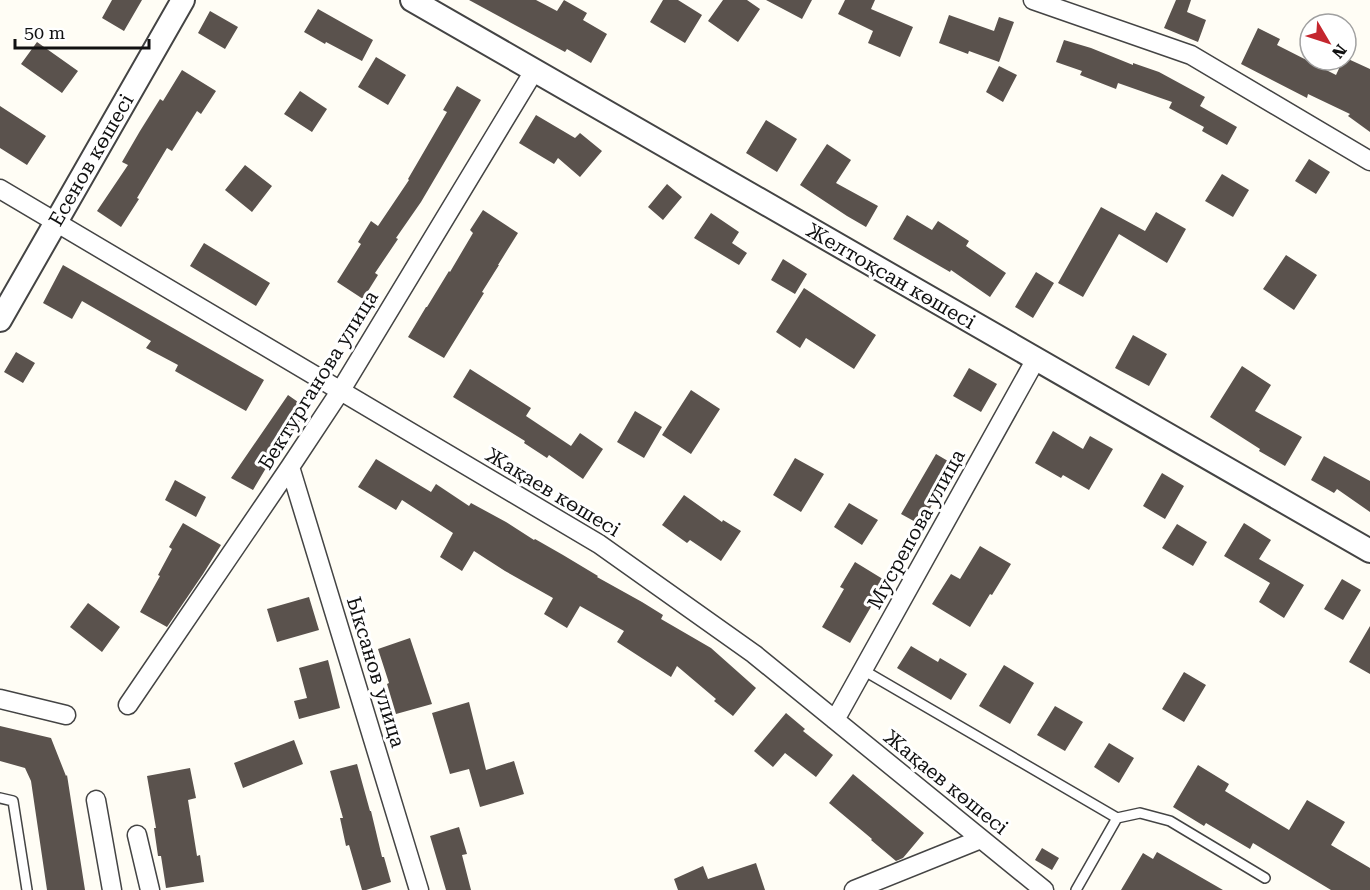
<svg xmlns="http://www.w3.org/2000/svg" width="1370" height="890" font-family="'Roboto Serif',serif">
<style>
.building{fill:#5a524d}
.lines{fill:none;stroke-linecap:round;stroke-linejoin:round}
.service-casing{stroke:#444;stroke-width:12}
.minor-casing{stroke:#444;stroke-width:21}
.tertiary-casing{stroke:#444;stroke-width:26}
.service{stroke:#fff;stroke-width:9}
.minor{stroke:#fff;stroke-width:18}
.tertiary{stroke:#fff;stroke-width:22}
.labels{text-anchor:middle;stroke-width:6;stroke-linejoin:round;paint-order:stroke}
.street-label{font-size:20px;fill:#111;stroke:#fff}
</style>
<rect width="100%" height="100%" fill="#fffdf5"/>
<path class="building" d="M112,0H142L124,31L102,18Z
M469,0H536L557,11L564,0L587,13L583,20L607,34L591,63L567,49L565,52Z
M663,0H678L702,15L685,43L650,22Z
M723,0H747L760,9L738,42L708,21Z
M766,0H812L802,19Z
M845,0H875L871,9L913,27L900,57L868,43L873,31L838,14Z
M1176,0H1191L1187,12L1206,20L1198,42L1164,28Z
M318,9L373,40L362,61L326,42L325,44L304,32Z
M210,11L238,27L225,49L198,33Z
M949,15L994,31L999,17L1014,22L999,62L969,51L968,54L939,43Z
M1258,28L1280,39L1277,45L1336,75L1343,60H1346V58L1370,69V132L1348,116L1350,114L1308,94L1307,98L1241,64Z
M1064,40L1091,48L1133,65V63L1159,72L1205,97L1200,106L1237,127L1227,145L1202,131L1204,127L1169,108L1172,102L1118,83L1116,89L1080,75L1082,71L1056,62Z
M37,42L78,71L62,93L21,64Z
M376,57L406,75L388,105L358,87Z
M999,66L1017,75L1003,102L986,92Z
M182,70L216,91L201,114L197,111L172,151L167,148L137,198L139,199L121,227L97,211L128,165L122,162L140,131L160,99L163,101Z
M457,86L481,100L421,202L396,238L398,239L375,273L378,275L363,299L337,282L361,244L358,242L371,221L378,226L409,180L408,179L447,112L443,110Z
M300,91L327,109L312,132L284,114Z
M0,106L46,136L27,165L0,148Z
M536,115L575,138L580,133L602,151L580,177L558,158L554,164L519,143Z
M766,120L797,139L777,172L746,153Z
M827,144L851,160L836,183L878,206L866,227L847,216L800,185Z
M1309,159L1330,172L1316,194L1295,181Z
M245,165L272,186L252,212L225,190Z
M1222,174L1249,190L1233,217L1205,201Z
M667,184L682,197L663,220L648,207Z
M1101,207L1145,231L1156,212L1186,229L1167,263L1119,234L1083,297L1058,283Z
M483,210L518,233L498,265H499L482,292L484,293L444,358L408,337L426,307H427L449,271L450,272L473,233L470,230Z
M711,213L739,232L732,243L747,253L739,265L694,238Z
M907,215L932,230L938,221L969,241L966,246L1006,273L990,297L951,270L950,272L893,239Z
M204,243L270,283L256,306L190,266Z
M1286,255L1317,275L1294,310L1263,289Z
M783,259L807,274L795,294L771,280Z
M63,265L264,380L246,411L175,371L178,365L146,348L151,341L82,301L72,319L43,303Z
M1036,272L1054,283L1033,318L1015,307Z
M804,288L876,335L854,369L806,338L800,348L776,332Z
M1133,335L1167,354L1149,386L1115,368Z
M16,352L35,363L23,383L4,372Z
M1242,366L1271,385L1255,411L1302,437L1285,466L1259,451L1260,449L1210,417Z
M969,368L997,384L981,412L953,396Z
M470,369L531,408L526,416L571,446L580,433L603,449L583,479L549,455L547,458L524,443L525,441L453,397Z
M691,390L720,409L691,454L662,435Z
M288,395L308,409L285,443L282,441L253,490L231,478Z
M635,411L662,427L644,458L617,442Z
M1053,431L1083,449L1090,436L1113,449L1089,490L1063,475L1061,478L1035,463Z
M936,454L953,464L931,499L934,501L921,525L901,514Z
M1324,456L1370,481V512L1337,489L1334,493L1311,480Z
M795,458L824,474L801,512L773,495Z
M376,459L431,492L436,484L469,506L471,503L506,522L534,540L535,539L563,555L598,576L597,577L642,602L663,615L661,619L711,648L756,688L733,716L714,701L716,699L677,666L671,677L617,642L624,631L580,606L567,628L544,614L553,598L505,571L474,551L462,571L440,557L453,533L402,500L396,510L358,487Z
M1162,473L1184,486L1165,519L1143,506Z
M175,480L206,497L196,517L165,500Z
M684,495L722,522L723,520L741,531L721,561L690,540L687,543L662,525Z
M849,503L878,520L862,545L834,527Z
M183,523L221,545L203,574L167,627L140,612L160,576L158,575L172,549L169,547Z
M1244,523L1271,540L1259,559L1304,585L1284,618L1259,602L1270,583L1224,556Z
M1177,524L1207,542L1193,566L1162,548Z
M980,546L1011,564L992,595L990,594L970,627L932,604L951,574L960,579Z
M855,562L886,581L850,643L822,627L844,589L840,587Z
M1342,579L1361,590L1343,620L1324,609Z
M309,597L319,630L277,642L267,609Z
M88,603L120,627L102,652L70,627Z
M1370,626V674L1349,662Z
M410,638L432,704L396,714L387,684L389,683L378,649Z
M911,646L938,662L940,658L967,674L951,700L897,668Z
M328,660L340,708L299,719L294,701L307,698L299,668Z
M1004,665L1034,683L1010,724L979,706Z
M1184,672L1206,685L1184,722L1162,709Z
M469,702L486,770L514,761L524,794L480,807L469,769L450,774L432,713Z
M1055,706L1083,722L1065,751L1037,735Z
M786,713L805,729L803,731L833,755L816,777L785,753L773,767L754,751Z
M0,726L51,738L66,776L67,775L85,890H47L31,781L25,768L0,761Z
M294,740L303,764L243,788L234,763Z
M1109,743L1134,758L1119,783L1094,767Z
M357,764L370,811H371L382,857H384L391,882L366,890H362L349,845L346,846L340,818H343L330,771Z
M1198,765L1229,784L1225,791L1289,830L1307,800L1345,822L1331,845L1370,868V890H1331L1253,843L1250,849L1206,823L1204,826L1173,807Z
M190,768L196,798L188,800L197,856L200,855L204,882L166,888L161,856H158L154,828H156L147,776Z
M853,774L924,833L903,858L896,861L871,840L872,839L829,803Z
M459,827L467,854L462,855L471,890H446L430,836Z
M1042,848L1059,858L1052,870L1035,860Z
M1157,852L1223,890H1121L1143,853L1153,859Z
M756,863L765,890H678L674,879L703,866L708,879Z"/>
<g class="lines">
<g class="service-casing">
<path id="service" d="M863,670L1117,818L1076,890
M0,798L13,801L27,890
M1117,818L1140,813L1170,821L1265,878"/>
</g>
<g class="minor-casing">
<path id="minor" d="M1033,0L1191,55L1370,161
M0,189L599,544L754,654L1044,890
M290,467L419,890
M0,699L66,715
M128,705L290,467L341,390L534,71
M835,720L1036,359
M96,800L112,890
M137,835L150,890
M854,890L981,839"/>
</g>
<g class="tertiary-casing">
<path id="tertiary" d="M412,0L1370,551
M0,320L183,0"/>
</g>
<use href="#service" class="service"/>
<use href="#minor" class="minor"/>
<use href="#tertiary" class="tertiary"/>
</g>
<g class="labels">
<g class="street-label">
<text transform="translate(91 160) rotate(-60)" y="7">Есенов көшесі</text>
<text transform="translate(891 276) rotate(30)" y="7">Желтоқсан көшесі</text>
<text transform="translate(318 380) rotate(-58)" y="7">Бектурганова улица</text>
<text transform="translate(553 492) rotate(31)" y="7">Жақаев көшесі</text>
<text transform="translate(916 529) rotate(-61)" y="7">Мусрепова улица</text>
<text transform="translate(376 672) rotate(73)" y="7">Ыксанов улица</text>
<text transform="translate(946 782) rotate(39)" y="7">Жақаев көшесі</text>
</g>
</g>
<g transform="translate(1328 42) rotate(129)"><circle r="28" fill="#ffffff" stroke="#a0a0a0" stroke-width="1.5"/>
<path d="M0-4.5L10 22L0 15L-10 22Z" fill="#c4262e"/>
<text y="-9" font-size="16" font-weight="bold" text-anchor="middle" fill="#111111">N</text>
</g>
<path d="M15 39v9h134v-9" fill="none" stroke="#111111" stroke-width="3"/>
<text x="24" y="39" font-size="18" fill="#111111" stroke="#ffffff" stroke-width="4.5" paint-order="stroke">50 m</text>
</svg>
